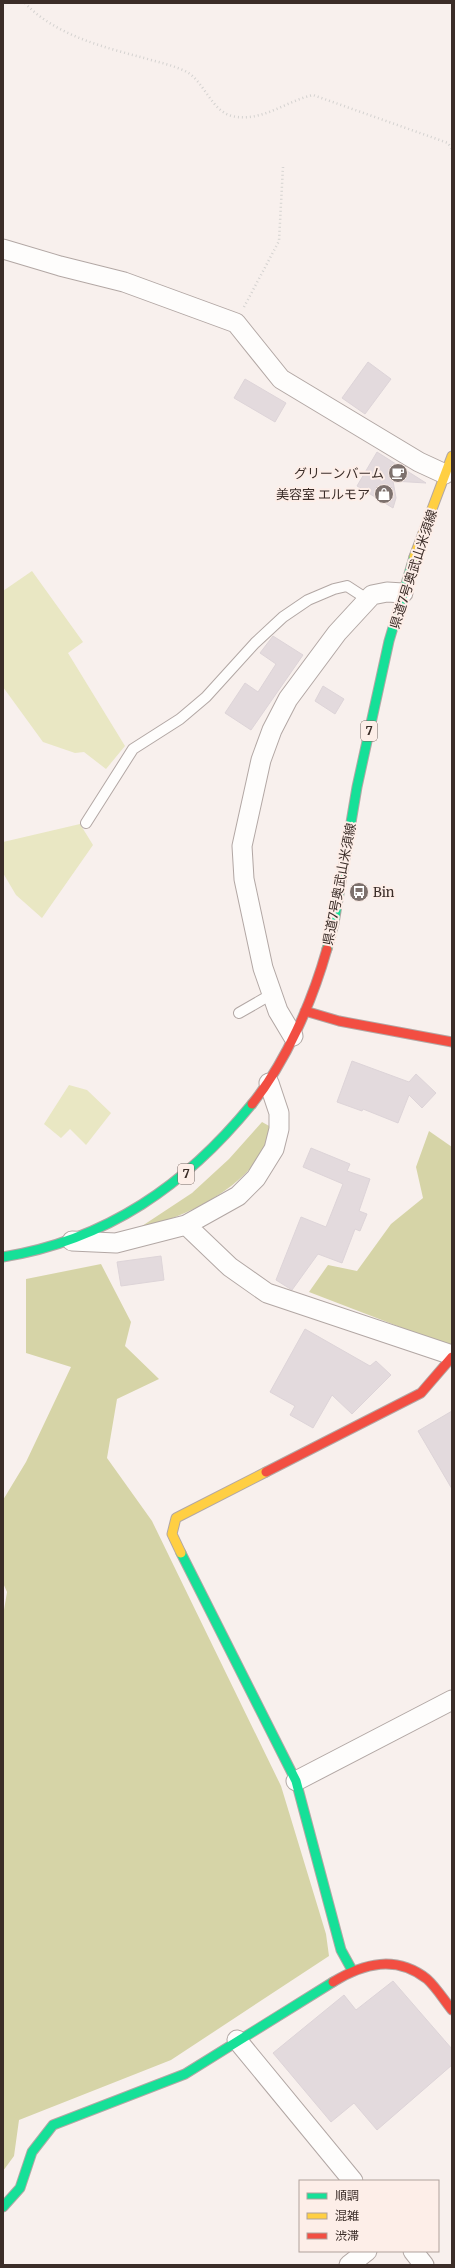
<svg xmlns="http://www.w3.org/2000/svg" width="455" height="2268" font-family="Merriweather,'Noto Sans JP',serif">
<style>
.green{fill:#e9e7c3}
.forest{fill:#d6d4a7}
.building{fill:#e3dadd;stroke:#ddd4d8}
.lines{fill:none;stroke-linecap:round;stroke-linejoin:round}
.lane-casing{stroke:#b2a7a4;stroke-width:12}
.street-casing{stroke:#b2a7a4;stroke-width:21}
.fast-casing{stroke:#b2a7a4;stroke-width:11}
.slow-casing{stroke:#b2a7a4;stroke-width:11}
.jam-casing{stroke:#b2a7a4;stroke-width:11}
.path{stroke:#d4d2d0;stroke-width:2.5;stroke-dasharray:1 3;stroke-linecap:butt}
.lane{stroke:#fefdfc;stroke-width:10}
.street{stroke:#fefdfc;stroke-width:19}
.fast{stroke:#16e098;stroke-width:9}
.slow{stroke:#ffcf43;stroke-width:9}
.jam{stroke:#f24e42;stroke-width:9}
.labels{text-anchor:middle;stroke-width:4;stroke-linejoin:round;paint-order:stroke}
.shield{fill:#fdeee8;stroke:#756762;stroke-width:1}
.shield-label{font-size:12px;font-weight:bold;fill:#3b2d28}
.poi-label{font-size:13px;fill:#3b2d28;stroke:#fdeee8;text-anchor:end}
.street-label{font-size:13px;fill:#3b2d28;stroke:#fdeee8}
</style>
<rect width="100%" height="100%" fill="#f8f0ed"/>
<path class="green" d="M32,571L83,642L68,653L125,746L106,769L84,752L75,753L43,742L3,687V591Z
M80,824L93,845L42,918L16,895L3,873V842Z
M69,1085L87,1090L111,1113L86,1145L70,1129L61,1138L44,1124Z"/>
<path class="forest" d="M262,1122L271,1127C263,1181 187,1218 139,1228L192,1193L229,1159Z
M429,1131L452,1147V1347L309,1292L328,1265L357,1271L391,1224L423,1198L416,1167Z
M101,1264L131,1322L125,1346L159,1379L117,1399L107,1458L152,1521L281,1786L326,1934L329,1956L171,2060L19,2120L14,2156L3,2171V1616L7,1592L3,1583V1500L26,1462L71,1367L26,1353V1279Z"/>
<path class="building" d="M368,362L391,379L365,414L342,398Z
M245,379L286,403L275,422L234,398Z
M377,452L426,483L393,481L396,498L393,508L357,486Z
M273,636L303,655L251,730L225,713L245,683L258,692L276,664L260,653Z
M323,686L344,699L335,714L315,701Z
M352,1061L409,1082L416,1074L436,1093L422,1108L409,1095L398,1123L363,1109L362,1111L337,1102Z
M311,1148L350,1164L347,1171L370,1179L359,1211L367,1214L360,1231L355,1229L342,1263L318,1254L292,1290L276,1280L301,1217L326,1227L343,1184L303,1167Z
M161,1256L164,1280L121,1286L117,1262Z
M305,1329L370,1366L376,1361L391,1375L352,1414L332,1395L313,1428L290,1415L295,1406L270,1392Z
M452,1411V1489L418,1431Z
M393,1981L452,2049V2065L377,2130L354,2103L331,2122L273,2053L344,1995L356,2010Z"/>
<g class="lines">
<g class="lane-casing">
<path id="lane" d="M86,823L133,749L180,719L206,697L255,643L283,617L308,600L334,589L347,586L367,599
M239,1013L272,994"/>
</g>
<g class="street-casing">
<path id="street" d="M3,249L60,266L124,282L236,323L281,379L419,462L445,474
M293,1036L278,1011L263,968L244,879L242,846L261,760L272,730L288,699L337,633L372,595L387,592L403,593
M186,1225L230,1267L267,1293L452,1355
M72,1241L116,1243L186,1225L238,1196L256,1178L274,1149L279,1129V1113L269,1083
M296,1781L452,1700
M237,2040L353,2181
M413,2251L424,2265
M349,2265L367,2251"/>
</g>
<g class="fast-casing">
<path id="fast" d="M327,949L334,923L357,787L389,641L414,557
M3,1257C107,1240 186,1185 252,1104
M181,1553L296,1781L341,1950L352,1970
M3,2207L20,2188L32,2152L53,2125L185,2074L333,1982"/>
</g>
<g class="slow-casing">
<path id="slow" d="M414,557L452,456
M181,1553L172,1534L176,1518L266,1472"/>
</g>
<g class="jam-casing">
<path id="jam" d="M305,1011L339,1021L452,1042
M252,1104C286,1062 312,1002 327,949
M266,1472L421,1393L452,1357
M333,1982C364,1963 396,1955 427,1979C436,1987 444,2000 452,2010"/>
</g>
<path class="path" d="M25,3C55,35 103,47 144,58C158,62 172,65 185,71C204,80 211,111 232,116C261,123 286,101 313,95L448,143L452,149
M244,307L279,241L283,167"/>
<use href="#lane" class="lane"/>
<use href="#street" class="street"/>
<use href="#fast" class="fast"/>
<use href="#slow" class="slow"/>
<use href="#jam" class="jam"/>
</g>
<defs>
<g id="cafe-disc" transform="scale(1)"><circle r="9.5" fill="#7d716d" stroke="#fdeee8"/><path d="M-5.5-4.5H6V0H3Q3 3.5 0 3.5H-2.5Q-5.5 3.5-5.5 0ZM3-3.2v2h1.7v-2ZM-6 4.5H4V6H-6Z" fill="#fff"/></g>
<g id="shop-disc" transform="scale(1)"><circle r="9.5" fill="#7d716d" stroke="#fdeee8"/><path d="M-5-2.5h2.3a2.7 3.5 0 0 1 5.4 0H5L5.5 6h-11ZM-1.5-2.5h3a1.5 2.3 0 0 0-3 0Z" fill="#fff"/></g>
<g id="bus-disc" transform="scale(1)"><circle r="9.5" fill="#7d716d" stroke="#fdeee8"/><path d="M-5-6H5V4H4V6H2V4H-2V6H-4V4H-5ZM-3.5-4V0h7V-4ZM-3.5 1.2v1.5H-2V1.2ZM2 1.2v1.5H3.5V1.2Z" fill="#fff"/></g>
</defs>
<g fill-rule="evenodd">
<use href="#cafe-disc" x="398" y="473"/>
<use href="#shop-disc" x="384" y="494"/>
<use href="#bus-disc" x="359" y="892"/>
</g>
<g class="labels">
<g class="shield">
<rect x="361" y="721" width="16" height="20" rx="3"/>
<rect x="178" y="1164" width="16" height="20" rx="3"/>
</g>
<g class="shield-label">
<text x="369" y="735">7</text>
<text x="186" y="1178">7</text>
</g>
<g class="poi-label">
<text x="384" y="478">グリーンバーム</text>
<text x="370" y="499">美容室 エルモア</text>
<text x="373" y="897" text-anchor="start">Bin</text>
</g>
<g class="street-label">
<text transform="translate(413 569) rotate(-72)" y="5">県道7号奥武山米須線</text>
<text transform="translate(339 884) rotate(-79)" y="5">県道7号奥武山米須線</text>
</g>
</g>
<rect width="455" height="2268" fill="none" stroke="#3b2d28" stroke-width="8"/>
<rect x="299" y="2180" width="140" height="72" fill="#fdeee8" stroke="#afa19b"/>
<rect x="307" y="2193" width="20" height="6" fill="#16e098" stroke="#afa19b"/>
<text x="335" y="2200" font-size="12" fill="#3b2d28">順調</text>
<rect x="307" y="2213" width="20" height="6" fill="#ffcf43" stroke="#afa19b"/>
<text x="335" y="2220" font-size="12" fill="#3b2d28">混雑</text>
<rect x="307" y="2233" width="20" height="6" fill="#f24e42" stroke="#afa19b"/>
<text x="335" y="2240" font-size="12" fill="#3b2d28">渋滞</text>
</svg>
